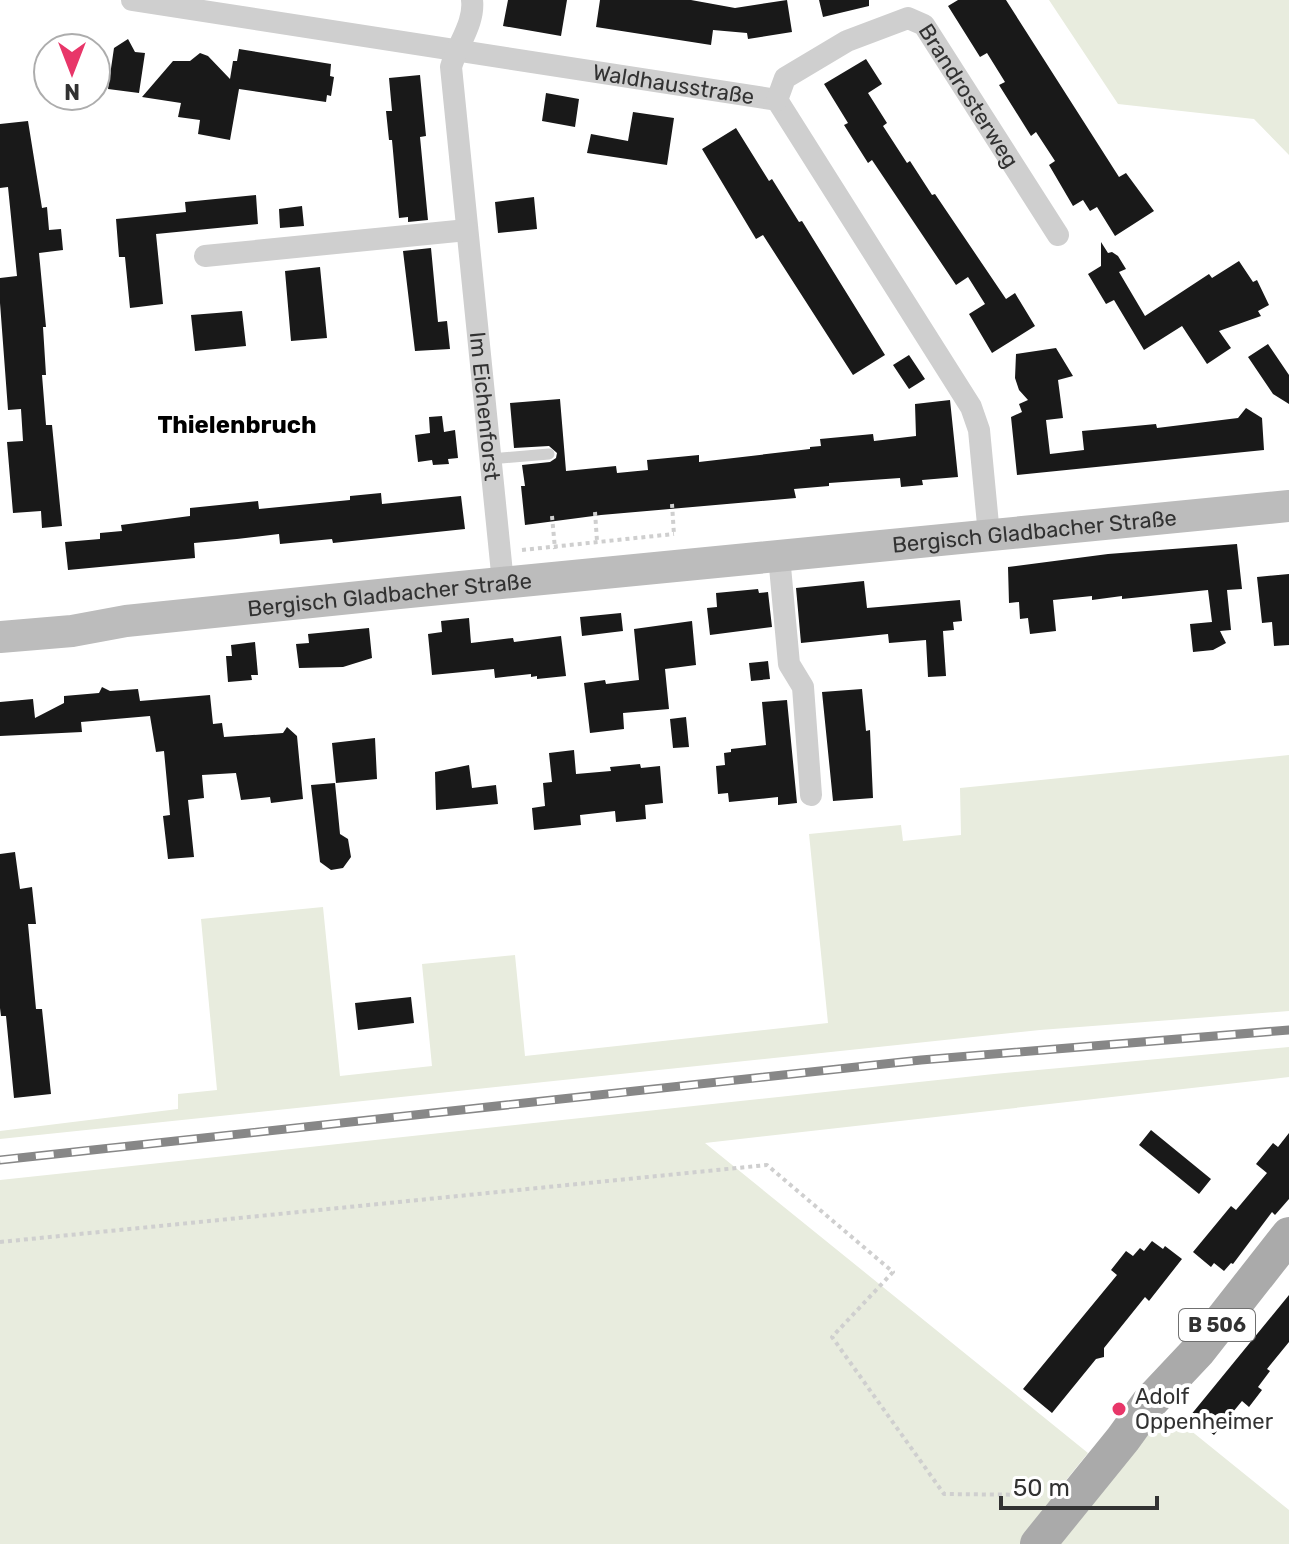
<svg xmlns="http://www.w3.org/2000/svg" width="1289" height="1544" font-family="Rubik,sans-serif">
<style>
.green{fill:#e8ecde}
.building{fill:#191919}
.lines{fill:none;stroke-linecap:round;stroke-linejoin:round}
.path{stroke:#cfcfcf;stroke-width:4;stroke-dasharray:4 4;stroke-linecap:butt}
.service{stroke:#cfcfcf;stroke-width:11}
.minor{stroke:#cfcfcf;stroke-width:22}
.secondary{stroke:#bcbcbc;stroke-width:32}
.primary{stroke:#aaa;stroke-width:36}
.rail-casing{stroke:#878787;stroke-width:9}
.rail{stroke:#fff;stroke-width:6;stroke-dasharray:18;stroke-linecap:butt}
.poi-dot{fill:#e83669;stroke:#fff;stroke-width:3}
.labels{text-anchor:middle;stroke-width:8;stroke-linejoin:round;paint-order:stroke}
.shield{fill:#fff;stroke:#707070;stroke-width:2}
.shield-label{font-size:20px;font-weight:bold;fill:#323232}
.street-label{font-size:22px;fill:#323232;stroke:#fff}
.poi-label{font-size:22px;fill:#323232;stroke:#fff;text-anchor:start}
.neighbourhood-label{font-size:24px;font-weight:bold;fill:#000;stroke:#fff}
</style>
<rect width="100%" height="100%" fill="#fff"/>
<path class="green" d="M1049,0H1289V155L1254,119L1118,104Z
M1289,755V1011L1040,1030L0,1139V1131L178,1109V1094L217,1090L201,919L323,907L340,1076L432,1066L422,964L515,955L525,1056L828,1023L809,834L901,825L903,841L961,835L960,788Z
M1289,1047V1077L705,1143L1088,1453L1067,1479L1025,1544H0V1180L994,1074Z
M1169,1413L1289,1510V1544H1059L1154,1427Z"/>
<path class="building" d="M508,0H567L561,36L503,26Z
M600,0H691L735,8L787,0L792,32L748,39L747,33L713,30L711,45L596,27Z
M819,0H869V6L823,17Z
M958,0H1006L1119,177L1126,173L1154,211L1115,236L1097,207L1090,211L1083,200L1073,206L1049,165L1055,161L1036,132L1031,136L999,85L1005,82L987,53L980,57L948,6Z
M128,39L135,52L145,53L139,93L108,89L114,48Z
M239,49L331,64L330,76L334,77L331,96L327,95L326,102L239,89L230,140L198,134L200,120L178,117L181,103L142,97L173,61H190L200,53L208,56L230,79L233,61H237Z
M866,59L882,84L868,93L887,123L883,126L907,163L910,161L932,195L935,194L1006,299L1015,293L1035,326L992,353L969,314L985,304L968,277L956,285L872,160L868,163L844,125L848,123L824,84Z
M420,75L426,136L420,137L428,220L408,222V217L399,218L392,140H389L386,111H392L389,78Z
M546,93L579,99L575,127L542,121Z
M633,112L674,118L667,165L587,153L591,134L628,141Z
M28,121L42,208L47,207L49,230L61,229L63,250L39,253L46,327H43L46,375H42L46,425H52L62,526L42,528L41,511L13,513L7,442L23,441L21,409L8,410L0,303V278L17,276L8,187L0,188V124Z
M736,128L769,181L772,179L799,222L802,221L885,355L853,375L763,235L756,239L702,149Z
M256,195L258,224L156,234L163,304L130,308L125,257H119L116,219L186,212L185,202Z
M534,197L537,229L498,233L495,202Z
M302,206L304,226L280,228L279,209Z
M1101,242L1108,253L1112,252L1118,256L1126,269L1119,272L1145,316L1209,274L1212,278L1239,261L1253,282L1257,280L1269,305L1258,311L1261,316L1219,331L1231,348L1207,364L1182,326L1144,350L1114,300L1106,304L1088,274L1101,266Z
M431,248L438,322L447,321L450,349L415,351L403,251Z
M320,267L327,338L291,341L285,271Z
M242,311L246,346L195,351L191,315Z
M1268,344L1289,375V404L1273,394L1248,357Z
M1056,348L1073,376L1058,380L1063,418L1046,420L1050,454L1084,450L1082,431L1156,424L1157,428L1238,418L1246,408L1262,418L1264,450L1017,475L1011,417L1022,412L1019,404L1028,400L1019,390L1015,378L1016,354Z
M909,355L925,379L909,389L893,365Z
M560,399L566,471L616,466L617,473L648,470L647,460L699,455V462L810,449V447L821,446L820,439L873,434L874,441L916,436L915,404L950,400L958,477L922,480L923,485L901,487L900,478L829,483V486L794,489L796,498L601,515L525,525L521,486H525L522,465L550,462L556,458L557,453L549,446L514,448L510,403Z
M442,416L444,432L455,430L458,458L448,459L449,464L433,465L432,460L418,462L415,435L430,433L429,417Z
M381,493L382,504L461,496L465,529L333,543L332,539L280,544L279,534L237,539L194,543L195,558L68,570L65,542L100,539V533L122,531L121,525L190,516V508L258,501L259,509L350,500V496Z
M1237,544L1242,589L1227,590L1231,630L1220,631L1226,643L1213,650L1193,652L1190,624L1212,622L1208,590L1122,599V596L1092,600V596L1053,600L1056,631L1030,634L1028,618L1020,619L1019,602L1009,603L1008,567L1108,554Z
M1289,574V645L1274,646L1272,622L1262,623L1257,577Z
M864,581L867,608L960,600L962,621L953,622L954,630L943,631L946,676L928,677L926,640L889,643L888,634L801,643L796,588Z
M758,589L759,593L768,592L772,627L710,635L707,608L717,607L716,593Z
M621,613L623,631L582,636L580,617Z
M469,618L471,643L513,638L514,642L561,636L566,676L537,679V676L531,677V674L495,678L494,669L432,675L428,634L442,632L441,621Z
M692,621L696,665L665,669L669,709L623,713L624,729L590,733L584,683L605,680L606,684L639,680L634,629Z
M369,628L372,658L343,667L299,668L296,644L309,643L308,634Z
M255,642L258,675H251L252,680L228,682L226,656H232L231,645Z
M768,661L770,679L751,681L749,663Z
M102,687L110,691L138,689L140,701L210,695L213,724L222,723L224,737L283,733L287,727L297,736L303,799L271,803L270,797L241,800L236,773L202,775L204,798L188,800L194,857L168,859L163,816L170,815L164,751L156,752L150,716L81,722L82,732L0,736V702L33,699L35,718L64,703V696L99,693Z
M862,689L866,731L870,730L873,798L833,801L822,692Z
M787,700L797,803L778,805V797L729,802L728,793L718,794L716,766L725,765L724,753L731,752V749L766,745L762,702Z
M686,717L689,747L673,748L670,719Z
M375,738L377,779L336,783L332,743Z
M574,750L576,774L611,771L610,767L640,764L641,768L660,766L663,803L645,805L646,819L616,822L615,811L580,815L581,825L534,830L532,808L545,806L543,783L552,782L549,753Z
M469,765L472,788L496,785L498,804L436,810L435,772Z
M335,783L340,834L348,839L351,857L343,868L331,870L320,862L311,785Z
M15,852L20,889L32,887L36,924H28L36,1009H42L51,1094L14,1098L6,1016H1L0,1008V854Z
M411,997L414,1023L358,1030L355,1003Z
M1151,1130L1211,1179L1199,1194L1139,1145Z
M1289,1133V1199L1275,1215L1272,1212L1233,1264L1231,1263L1224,1271L1214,1263L1211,1267L1193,1252L1231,1206L1236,1210L1267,1173L1256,1164L1273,1143L1278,1147Z
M1152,1241L1163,1249L1165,1246L1182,1259L1149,1301L1145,1297L1104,1348V1357L1096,1359L1052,1413L1023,1389L1117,1275L1111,1270L1126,1251L1133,1256L1140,1248L1144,1251Z
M1289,1295V1342L1267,1369L1270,1371L1258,1387L1262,1390L1249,1407L1242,1401L1214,1435L1190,1416Z"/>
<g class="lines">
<path class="path" d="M672,504L674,535
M595,512L597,541
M552,516L555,549
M522,550L674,534
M0,1242L767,1165L893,1272L832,1337L944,1494L1044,1495"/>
<path class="service" d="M490,459L549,454"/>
<g class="minor">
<path id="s1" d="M132,0L777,100L971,407L979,430L989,535"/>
<path id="s2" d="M472,0C475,23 457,45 451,67L503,583"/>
<path id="s3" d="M777,100L785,78L847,41L908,18L924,25L1058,235"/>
<path d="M205,256L467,230"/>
<path d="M779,556L789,664L803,687L811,795"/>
</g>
<path class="secondary" id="s4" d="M0,637L72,631L126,621L399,593L1289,506"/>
<path class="primary" d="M1038,1544L1123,1439L1149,1403L1198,1351L1289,1235"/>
<g class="rail-casing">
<path id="rail" d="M0,1160L921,1060L1289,1030"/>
</g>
<use href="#rail" class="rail"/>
</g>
<circle class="poi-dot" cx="1119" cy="1409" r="8"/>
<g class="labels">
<rect class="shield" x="1179" y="1309" width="76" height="32" rx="6"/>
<g class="shield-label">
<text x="1217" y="1332">B 506</text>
</g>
<g class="street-label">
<text dy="8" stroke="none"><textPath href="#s1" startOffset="548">Waldhausstraße</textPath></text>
<text dy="8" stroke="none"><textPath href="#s3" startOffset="262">Brandrosterweg</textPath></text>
<text dy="8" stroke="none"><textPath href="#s2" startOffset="412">Im Eichenforst</textPath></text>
<text dy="8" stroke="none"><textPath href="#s4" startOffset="1040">Bergisch Gladbacher Straße</textPath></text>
<text dy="8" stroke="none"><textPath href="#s4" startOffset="392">Bergisch Gladbacher Straße</textPath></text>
</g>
<g class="poi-label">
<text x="1135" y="1404">Adolf<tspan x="1135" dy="25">Oppenheimer</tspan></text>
</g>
<g class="neighbourhood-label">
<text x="237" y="433">Thielenbruch</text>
</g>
</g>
<g transform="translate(72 72) rotate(180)"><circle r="38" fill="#ffffff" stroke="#adadad" stroke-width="2"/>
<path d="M0-6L14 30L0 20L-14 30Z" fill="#e83669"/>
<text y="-12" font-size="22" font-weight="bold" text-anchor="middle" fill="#323232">N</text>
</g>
<path d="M1001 1496v12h156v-12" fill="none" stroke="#323232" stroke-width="4"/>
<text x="1013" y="1496" font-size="24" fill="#323232" stroke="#ffffff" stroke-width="6" paint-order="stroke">50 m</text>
</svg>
